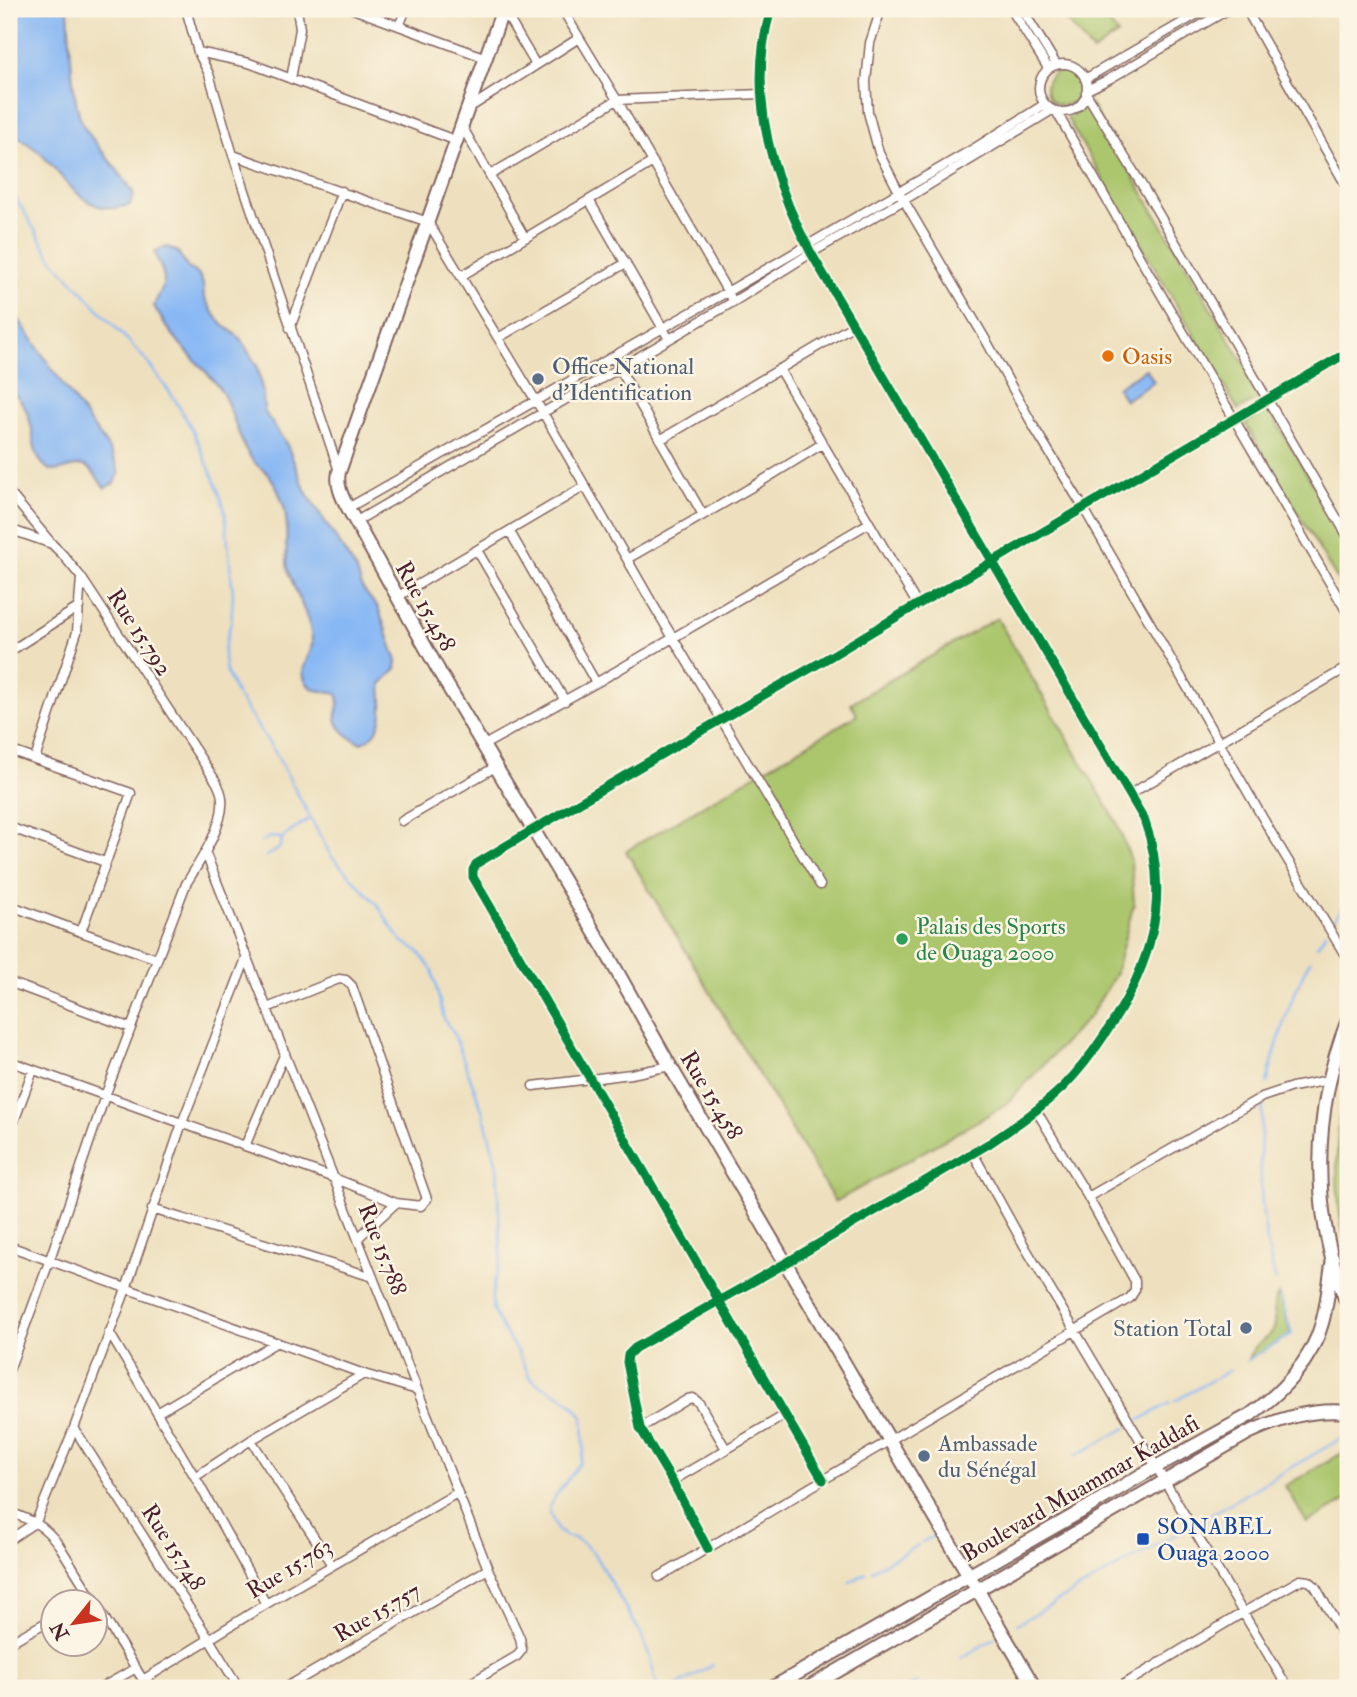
<svg xmlns="http://www.w3.org/2000/svg" width="1357" height="1697" font-family="'IM FELL Double Pica',serif">
<style>
.green{fill:#abc66d;stroke:#7a724c;stroke-width:2}
.water{fill:#88b8f4;stroke:#696c90;stroke-width:2}
.lines{fill:none;stroke-linecap:round;stroke-linejoin:round}
.stream{stroke:#88b8f4;stroke-width:2.5}
.street-casing{stroke:#83635e;stroke-width:11}
.secondary-casing{stroke:#83635e;stroke-width:16}
.primary-casing{stroke:#83635e;stroke-width:16}
.street{stroke:#fff;stroke-width:8}
.secondary{stroke:#fff;stroke-width:12}
.primary{stroke:#fff;stroke-width:12}
.cycleway-casing{stroke:#fcf5e5;stroke-width:13}
.cycleway{stroke:#00873e;stroke-width:9}
.food-dot{fill:#e8710a;stroke:#fcf5e5;stroke-width:2.5}
.service-dot{fill:#5c6f8a;stroke:#fcf5e5;stroke-width:2.5}
.leisure-dot{fill:#2e9e5b;stroke:#fcf5e5;stroke-width:2.5}
.transit-dot{fill:#1a4fb4;stroke:#fcf5e5;stroke-width:2.5}
.labels{text-anchor:middle;stroke-width:5;stroke-linejoin:round;paint-order:stroke}
.food-label{font-size:23px;fill:#c56008;stroke:#fcf5e5;text-anchor:start}
.service-label{font-size:23px;fill:#4e5e75;stroke:#fcf5e5;text-anchor:start}
.street-label{font-size:23px;fill:#4a1f2b;stroke:#fcf5e5}
.leisure-label{font-size:23px;fill:#27864d;stroke:#fcf5e5;text-anchor:start}
.transit-label{font-size:23px;fill:#164399;stroke:#fcf5e5;text-anchor:start}
</style>
<rect width="100%" height="100%" fill="#fcf5e5"/>
<filter id="ink" filterUnits="userSpaceOnUse"><feTurbulence type="fractalNoise" baseFrequency=".0143" numOctaves="2"/><feDisplacementMap in="SourceGraphic" scale="14" xChannelSelector="R" yChannelSelector="G"/><feConvolveMatrix kernelMatrix="1 2 1 2 8 2 1 2 1" color-interpolation-filters="sRGB"/></filter>
<filter id="wash" filterUnits="userSpaceOnUse"><feTurbulence type="fractalNoise" baseFrequency=".00686" numOctaves="4" result="noise"/><feDisplacementMap in="SourceGraphic" scale="28" xChannelSelector="R" yChannelSelector="G"/><feGaussianBlur stdDeviation="1.57" result="paint"/><feColorMatrix in="noise" values="0 0 0 0 0 0 0 0 0 0 0 0 0 0 0 0 0 1.4 0 .05"/><feComposite in="paint" operator="in"/></filter>
<g filter="url(#wash)">
<rect width="100%" height="100%" fill="#eee0be"/>
<path class="green" d="M1098,9L1118,34L1093,52L1065,19L1070,16L1081,20Z
M1046 88a17 17 0 1 1 34 0a17 17 0 1 1-34 0Z
M1090,103L1263,396L1238,410L1067,118Z
M1269,409L1348,545V598L1245,423Z
M997,618L1117,823L1131,861L1134,903L1115,975L1090,1016L1004,1106L835,1202L626,851L857,715L851,703Z
M1348,1073V1256C1333,1195 1333,1134 1348,1073Z
M1279,1294L1291,1334L1248,1360C1253,1342 1269,1341 1274,1328C1279,1315 1268,1307 1279,1294Z
M1344,1452L1348,1459V1499L1307,1523L1285,1486Z"/>
<path class="water" d="M9,9H68C70,36 71,108 85,128C100,152 120,170 134,194L130,205C124,206 119,208 113,208C81,210 61,173 40,153C31,145 20,138 9,131Z
M168,247L178,252L187,267L199,275L203,284L204,297L212,311L221,323L240,338L249,353L257,366L263,394L264,411L287,445L306,492L357,571L362,588L378,608L397,661L396,669L381,684C383,707 386,732 362,743C351,739 335,729 336,715C337,705 341,704 337,693C325,690 312,694 305,680C298,666 314,654 312,640C310,615 294,593 288,569C284,550 289,529 285,510C282,499 275,480 266,472C262,468 257,466 254,462C237,441 235,412 220,389C212,377 202,368 192,357C177,341 164,325 154,306C156,299 159,295 162,289C168,275 159,266 155,253L159,249Z
M9,305C34,342 58,378 84,414C98,435 113,448 119,474L114,483L105,488C99,482 95,471 87,467C72,460 55,482 41,462C33,451 34,438 31,425C27,408 21,399 9,388Z
M1146,369L1154,382L1125,400L1117,387Z"/>
<g class="lines">
<path class="stream" d="M9,190C27,212 38,239 54,261L145,359L174,398L192,429L217,486L225,511L233,595L231,622L224,649V658L226,671L236,694L275,752L331,856L377,904L394,931L403,942L417,950L432,970L444,1019L454,1034L483,1112L497,1166L501,1259L494,1283L492,1298L493,1310L501,1327L518,1353L530,1377L538,1384L565,1398L576,1408L583,1417L584,1450L580,1463L554,1498L549,1507L551,1516L557,1530L565,1536L574,1538L584,1544L594,1554L641,1634L649,1655L658,1688
M261,842L270,837L281,838
M266,856C275,851 282,850 282,838L310,818
M1334,920L1348,900
M1317,946L1326,932
M1267,1083C1278,1038 1289,1001 1310,960
M1263,1105C1258,1165 1259,1223 1276,1281
M1248,1360L1292,1334L1280,1295
M1175,1401L1230,1370
M1140,1420L1170,1403
M1075,1456L1126,1428
M1201,1520L1342,1438H1348
M922,1542L937,1534
M872,1570L918,1545
M850,1582L866,1573
M1017,1624L1185,1529
M961,1658L995,1638
M677,1686L712,1665
M907,1688L918,1682"/>
</g>
</g>
<g filter="url(#ink)">
<g class="lines">
<g class="street-casing">
<path id="street" d="M186,9L198,52L209,74L233,155L339,471
M353,9L486,58
M503,9L536,65
M562,9L617,100L730,296
M881,9L870,43L866,82L868,112L879,153L899,192L987,342L1035,429L1083,507L1272,834L1348,960
M1011,9L1048,68
M1022,9L1056,64
M1246,9L1348,189
M399,26L406,9
M198,52L249,63L457,141
M1039 88a24 24 0 1 1 48 0a24 24 0 1 1-48 0Z
M291,79L300,29L297,9
M1085,79L1206,9
M1087,90L1111,78L1229,9
M1086,93L1143,187L1348,537
M469,108L579,38
M1056,111L1144,265L1348,614
M462,126L525,238
M233,155L428,222L542,411L651,601L820,885
M490,175L617,100L761,94
M589,200L669,339
M461,276L653,162
M290,328L342,191
M498,338L626,263
M613,357L703,515
M779,369L917,604
M660,440L854,325
M9,492L52,544
M348,508L663,328L727,292L978,146L1045,104
M355,522L733,302L811,253L904,200L1052,110
M9,529L52,544L63,555L81,577L217,783C219,788 222,793 222,799C225,824 199,863 186,884L105,1096L49,1262L9,1370
M510,532L596,683
M477,550L565,701
M627,559L757,484L822,444
M397,597L585,486
M9,652L79,607
M484,745L596,683L869,523
M9,750L131,793L81,932L9,905
M35,759L77,632L81,577
M1130,794L1348,667
M402,821L497,766
M9,827L105,862
M206,854L488,1569L520,1638L522,1650L517,1656L462,1688
M81,932L157,959
M9,982L131,1028
M9,1061L334,1178L396,1203L421,1206L427,1199L352,986L346,980L339,979L267,1008
M533,1086L631,1074L670,1066
M9,1135L33,1070
M245,1146L285,1053
M973,1153L1025,1247L1288,1688
M1088,1197L1262,1097L1292,1087L1329,1080
M152,1209L373,1277
M358,1238L396,1203
M9,1246L364,1374L417,1390
M109,1332L195,1477L266,1604
M157,1413L277,1342
M74,1428L209,1639L239,1688
M640,1428L688,1399L693,1398L699,1403L726,1449
M251,1440L332,1565
M195,1477L251,1440L364,1374
M823,1480L473,877V870L476,864C589,796 702,730 816,665C865,636 913,606 963,579L1348,352
M672,1481L785,1415
M9,1512C33,1521 43,1524 59,1545L148,1688
M36,1522L74,1428L126,1289L182,1123L247,956
M9,1540L36,1522
M708,1549L672,1481L640,1428L627,1362L628,1355L635,1348L786,1263L990,1143C1016,1126 1041,1108 1063,1087C1078,1072 1091,1055 1103,1037C1150,969 1173,899 1144,819L811,253C771,178 746,93 771,9
M659,1577L1130,1298L1135,1290V1281L1088,1197L1036,1110
M81,1602L92,1596
M9,1643L52,1619
M143,1680L266,1604L457,1493
M101,1688L136,1668
M285,1688L488,1569
M1118,1688L1244,1612L1300,1580L1309,1581L1315,1586L1348,1644"/>
</g>
<g class="secondary-casing">
<path id="secondary" d="M503,9L339,472C336,485 342,497 348,508L440,673L605,950L670,1066L1035,1688"/>
</g>
<g class="primary-casing">
<path id="primary" d="M1348,1020C1312,1111 1310,1215 1348,1306
M772,1688L1080,1512L1143,1474L1250,1415C1281,1393 1312,1361 1322,1323C1328,1302 1329,1280 1333,1259
M808,1688L1248,1433C1280,1418 1313,1408 1348,1412"/>
</g>
<use href="#street" class="street"/>
<use href="#secondary" class="secondary"/>
<use href="#primary" class="primary"/>
<g class="cycleway-casing">
<path id="cycleway" d="M823,1480L473,877V870L476,864C589,796 702,730 816,665C865,636 913,606 963,579L1348,352
M708,1549L672,1481L640,1428L627,1362L628,1355L635,1348L786,1263L990,1143C1016,1126 1041,1108 1063,1087C1078,1072 1091,1055 1103,1037C1150,969 1173,899 1144,819L811,253C771,178 746,93 771,9"/>
</g>
<use href="#cycleway" class="cycleway"/>
</g>
</g>
<circle class="food-dot" cx="1108" cy="356" r="7"/>
<g class="service-dot">
<circle cx="538" cy="379" r="7"/>
<circle cx="1246" cy="1328" r="7"/>
<circle cx="924" cy="1456" r="7"/>
</g>
<circle class="leisure-dot" cx="902" cy="939" r="7"/>
<rect class="transit-dot" x="1136" y="1532" width="14" height="14" rx="3.5"/>
<g class="labels">
<g class="food-label">
<text x="1122" y="364">Oasis</text>
</g>
<g class="service-label">
<text x="552" y="374">Office National<tspan x="552" dy="26">d'Identification</tspan></text>
<text x="1232" y="1336" text-anchor="end">Station Total</text>
<text x="938" y="1451">Ambassade<tspan x="938" dy="26">du Sénégal</tspan></text>
</g>
<g class="street-label">
<text transform="translate(426 606) rotate(61)" y="8">Rue 15.458</text>
<text transform="translate(140 632) rotate(57)" y="8">Rue 15.792</text>
<text transform="translate(712 1095) rotate(59)" y="8">Rue 15.458</text>
<text transform="translate(383 1249) rotate(69)" y="8">Rue 15.788</text>
<text transform="translate(1080 1488) rotate(-30)" y="8">Boulevard Muammar Kaddafi</text>
<text transform="translate(174 1547) rotate(57)" y="8">Rue 15.748</text>
<text transform="translate(289 1568) rotate(-31)" y="8">Rue 15.763</text>
<text transform="translate(377 1612) rotate(-30)" y="8">Rue 15.757</text>
</g>
<g class="leisure-label">
<text x="916" y="934">Palais des Sports<tspan x="916" dy="26">de Ouaga 2000</tspan></text>
</g>
<g class="transit-label">
<text x="1157" y="1534">SONABEL<tspan x="1157" dy="26">Ouaga 2000</tspan></text>
</g>
</g>
<rect width="1357" height="1697" fill="none" stroke="#fcf5e5" stroke-width="35"/>
<g transform="translate(74 1623) rotate(240)"><circle r="33" fill="#fcf5e5" stroke="#b59f9b" stroke-width="2"/>
<path d="M0-5L12 26L0 18L-12 26Z" fill="#c8321e"/>
<text y="-10" font-size="19" font-weight="bold" text-anchor="middle" fill="#4a1f2b">N</text>
</g>
</svg>
